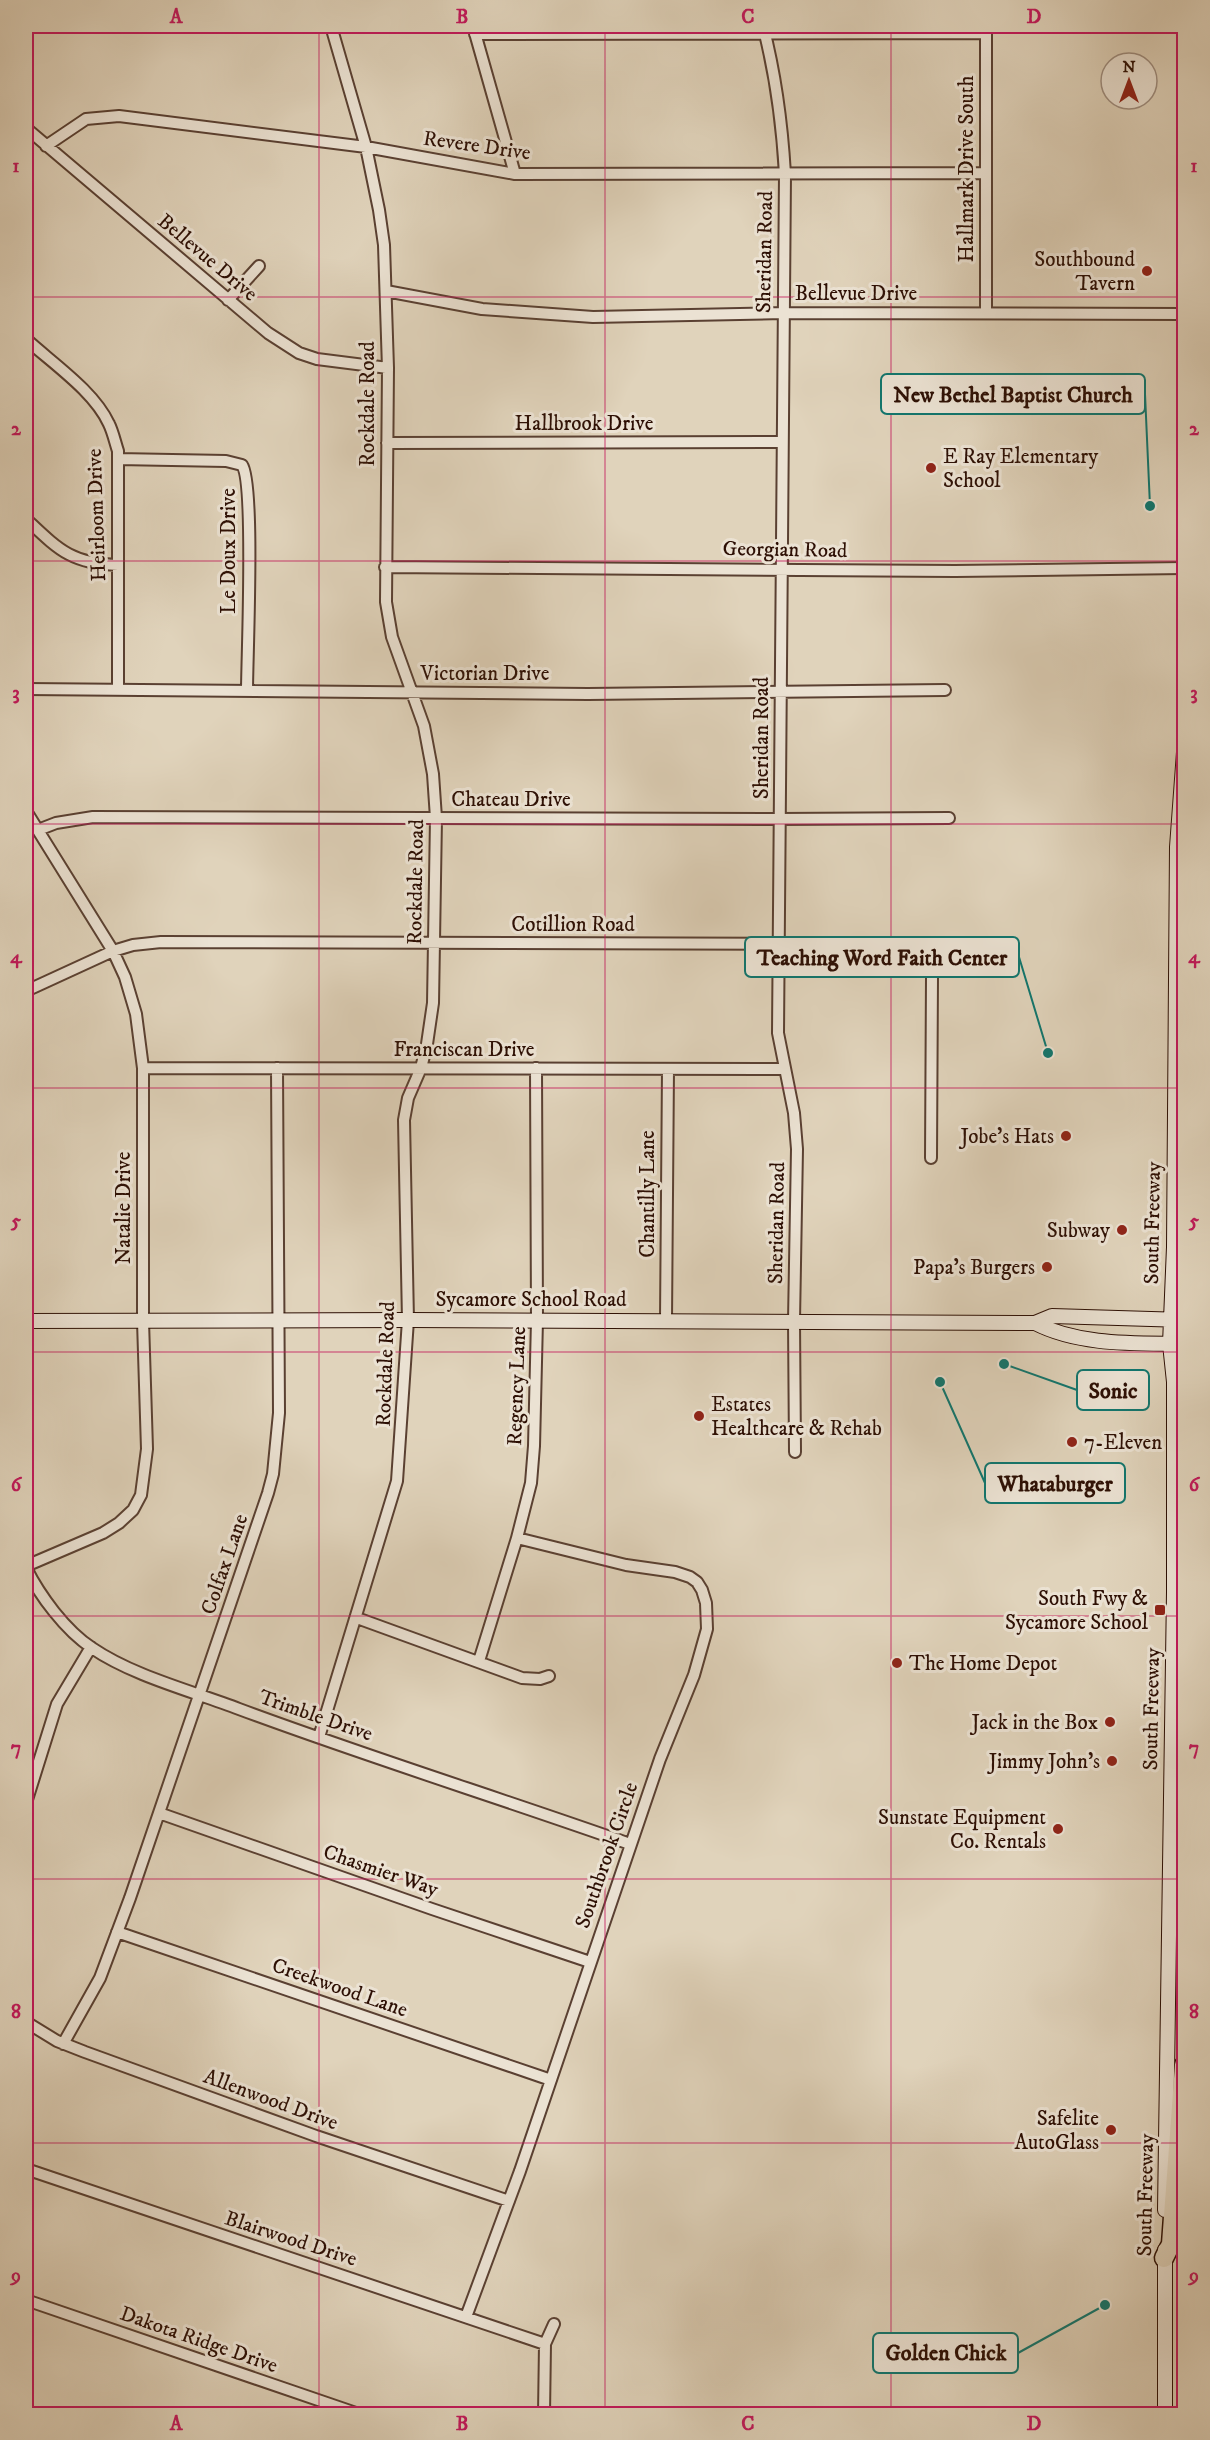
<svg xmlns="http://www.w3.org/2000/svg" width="1210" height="2440" font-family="'IM FELL DW Pica',serif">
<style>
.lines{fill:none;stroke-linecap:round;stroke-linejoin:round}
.street-casing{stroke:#5a4032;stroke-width:14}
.secondary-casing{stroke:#2d0f04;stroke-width:16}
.highway-casing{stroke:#2d0f04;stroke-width:21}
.street{stroke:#ebe2d3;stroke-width:10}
.secondary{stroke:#ebe2d3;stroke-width:14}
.highway{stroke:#e0d3bb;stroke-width:18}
.grid{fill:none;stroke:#c2185b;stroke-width:1.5;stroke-opacity:0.55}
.poi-dot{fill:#8f2418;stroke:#ebe2d3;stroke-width:2}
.labels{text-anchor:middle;stroke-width:6;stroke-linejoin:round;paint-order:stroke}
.street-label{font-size:21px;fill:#2d0f04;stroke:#ebe2d3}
.poi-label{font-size:21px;fill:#2d0f04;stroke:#ebe2d3;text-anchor:end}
.leader{fill:none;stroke:#0f766e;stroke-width:2}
.callout-dot{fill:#0f766e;stroke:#ebe2d3;stroke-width:2}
.callout{fill:#ebe2d3;stroke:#0f766e;stroke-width:2}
.callout-label{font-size:22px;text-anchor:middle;font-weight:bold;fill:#2d0f04}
.neatline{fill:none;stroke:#c2185b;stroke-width:2}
.grid-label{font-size:20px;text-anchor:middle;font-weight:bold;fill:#c2185b}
</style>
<rect width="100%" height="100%" fill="#e0d3bb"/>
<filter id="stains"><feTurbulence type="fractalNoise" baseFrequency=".00333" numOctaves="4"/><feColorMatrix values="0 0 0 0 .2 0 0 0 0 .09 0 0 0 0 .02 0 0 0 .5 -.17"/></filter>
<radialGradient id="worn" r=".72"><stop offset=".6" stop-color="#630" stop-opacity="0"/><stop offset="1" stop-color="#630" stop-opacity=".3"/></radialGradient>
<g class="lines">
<g class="street-casing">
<path id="street" d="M473,26L515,174
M763,26C776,76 782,122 785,174L778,1033L794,1113L797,1149L794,1321L795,1452
M475,34L986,33
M26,128L268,333L299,353L317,359L388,368
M46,146L86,119L119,116L366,147L515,174L985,173
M386,291L482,309L593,317L783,313L1184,314
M228,300L259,266
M986,313V26
M26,339C52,363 94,391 109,424C113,432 115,442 118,451V690
M387,443L782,442
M118,459L226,461L242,465C255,483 247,657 247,691
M26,519C58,549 71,564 118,565
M385,567L955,571L1184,568
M26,689L588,694L945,690
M26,811L113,951L125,977L136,1014L143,1068V1321L147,1449L141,1495L133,1510L119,1523L103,1533L26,1566
M38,830L56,823L93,817L779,819L949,818
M26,991L113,951L133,945L161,942L877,944C905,948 925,945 932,977L931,1158
M143,1068L785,1069
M666,1320L668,1069
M26,1568C40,1596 65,1630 92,1648C133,1676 192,1691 239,1709C368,1757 500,1798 630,1844
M357,1618L522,1678L540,1679L549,1676
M479,1661L517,1538L531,1483L534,1446L537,1320L536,1068
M319,1737L397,1481L408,1320L404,1120L408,1098L421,1068L427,1044L433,1003L436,818L433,774L424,726L392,637L386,602L388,368L384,245L379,210L366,147L331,26
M26,1803L57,1704L91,1647
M159,1813L432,1909L590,1962
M117,1932L551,2080
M26,2022L57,2041L85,2052L316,2136L509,2201
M63,2044L100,1978L130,1898L268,1493L273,1474L279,1413L277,1068
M26,2169L545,2344
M26,2300L359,2414
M466,2317L520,2171L660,1759L694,1675L707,1629L706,1603L702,1590L697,1582L690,1577L675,1572L626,1565L517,1538
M544,2414L545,2344L554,2324"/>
</g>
<g class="secondary-casing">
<path id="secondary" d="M26,1321L408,1320L1035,1323L1052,1316L1184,1320
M1035,1323C1080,1346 1136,1343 1184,1344
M1165,2210L1174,1592V1382L1170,1344L1174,1247L1177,847L1184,752
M1165,2250V2414"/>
</g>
<g class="highway-casing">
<path id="highway" d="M1164,2258L1171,2244L1184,2065"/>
</g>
<use href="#street" class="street"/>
<use href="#secondary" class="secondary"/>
<use href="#highway" class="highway"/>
</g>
<path class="grid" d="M319,26V2414M605,26V2414M891,26V2414M26,297H1184M26,561H1184M26,824H1184M26,1088H1184M26,1352H1184M26,1616H1184M26,1879H1184M26,2143H1184"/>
<g class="poi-dot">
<circle cx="1147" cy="271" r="6"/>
<circle cx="931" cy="468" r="6"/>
<circle cx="1066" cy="1136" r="6"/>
<circle cx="1122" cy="1230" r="6"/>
<circle cx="1047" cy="1267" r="6"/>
<circle cx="699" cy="1416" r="6"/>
<circle cx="1072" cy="1442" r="6"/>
<rect x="1154" y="1604" width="12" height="12" rx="3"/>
<circle cx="897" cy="1663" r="6"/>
<circle cx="1110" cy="1722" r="6"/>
<circle cx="1112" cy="1761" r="6"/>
<circle cx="1058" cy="1829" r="6"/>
<circle cx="1111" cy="2130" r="6"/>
</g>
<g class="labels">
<g class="street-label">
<text transform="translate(477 145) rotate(8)" y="7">Revere Drive</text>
<text transform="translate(966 169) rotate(-90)" y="7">Hallmark Drive South</text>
<text transform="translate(764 252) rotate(-89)" y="7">Sheridan Road</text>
<text transform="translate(208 257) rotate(40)" y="7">Bellevue Drive</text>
<text x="856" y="300">Bellevue Drive</text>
<text transform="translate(367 404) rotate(-90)" y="7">Rockdale Road</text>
<text x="584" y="430">Hallbrook Drive</text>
<text transform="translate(96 515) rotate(-92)" y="7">Heirloom Drive</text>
<text transform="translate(785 549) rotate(1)" y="7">Georgian Road</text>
<text transform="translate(228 551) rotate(-90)" y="7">Le Doux Drive</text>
<text x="485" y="680">Victorian Drive</text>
<text transform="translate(761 738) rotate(-90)" y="7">Sheridan Road</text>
<text x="511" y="806">Chateau Drive</text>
<text transform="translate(415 882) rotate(-89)" y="7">Rockdale Road</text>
<text x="573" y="931">Cotillion Road</text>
<text x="464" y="1056">Franciscan Drive</text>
<text transform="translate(647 1194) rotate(-90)" y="7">Chantilly Lane</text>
<text transform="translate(123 1208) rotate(-90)" y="7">Natalie Drive</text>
<text transform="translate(776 1223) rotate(-89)" y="7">Sheridan Road</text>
<text transform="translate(1152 1223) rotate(-89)" y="7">South Freeway</text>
<text x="531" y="1306">Sycamore School Road</text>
<text transform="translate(385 1364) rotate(-88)" y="7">Rockdale Road</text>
<text transform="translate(516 1386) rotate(-88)" y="7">Regency Lane</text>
<text transform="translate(224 1564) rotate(-71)" y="7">Colfax Lane</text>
<text transform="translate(1151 1709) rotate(-89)" y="7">South Freeway</text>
<text transform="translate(316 1715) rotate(19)" y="7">Trimble Drive</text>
<text transform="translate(606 1855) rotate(-71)" y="7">Southbrook Circle</text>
<text transform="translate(381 1870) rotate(19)" y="7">Chasmier Way</text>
<text transform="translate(340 1987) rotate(19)" y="7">Creekwood Lane</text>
<text transform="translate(271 2099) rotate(20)" y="7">Allenwood Drive</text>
<text transform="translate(1145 2195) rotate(-89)" y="7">South Freeway</text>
<text transform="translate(291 2238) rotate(18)" y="7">Blairwood Drive</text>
<text transform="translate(199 2339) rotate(19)" y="7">Dakota Ridge Drive</text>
</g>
<g class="poi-label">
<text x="1135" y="266">Southbound<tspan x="1135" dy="24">Tavern</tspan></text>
<text x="943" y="463" text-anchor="start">E Ray Elementary<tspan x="943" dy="24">School</tspan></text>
<text x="1054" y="1143">Jobe's Hats</text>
<text x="1110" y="1237">Subway</text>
<text x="1035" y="1274">Papa's Burgers</text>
<text x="711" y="1411" text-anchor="start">Estates<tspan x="711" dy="24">Healthcare &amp; Rehab</tspan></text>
<text x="1084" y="1449" text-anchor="start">7-Eleven</text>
<text x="1148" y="1605">South Fwy &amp;<tspan x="1148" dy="24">Sycamore School</tspan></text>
<text x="909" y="1670" text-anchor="start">The Home Depot</text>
<text x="1098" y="1729">Jack in the Box</text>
<text x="1100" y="1768">Jimmy John's</text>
<text x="1046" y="1824">Sunstate Equipment<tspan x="1046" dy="24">Co. Rentals</tspan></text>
<text x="1099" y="2125">Safelite<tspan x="1099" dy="24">AutoGlass</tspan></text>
</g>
</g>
<path class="leader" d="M1150 506L1145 394M1048 1053L1019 957M1004 1364L1077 1390M940 1382L985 1483M1105 2305L1018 2353"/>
<g class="callout-dot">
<circle cx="1150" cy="506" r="6"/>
<circle cx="1048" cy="1053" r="6"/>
<circle cx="1004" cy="1364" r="6"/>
<circle cx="940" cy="1382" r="6"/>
<circle cx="1105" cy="2305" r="6"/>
</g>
<g class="callout">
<rect x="881" y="374" width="264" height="40" rx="6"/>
<rect x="745" y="937" width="274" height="40" rx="6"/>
<rect x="1077" y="1370" width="72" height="40" rx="6"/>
<rect x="985" y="1463" width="140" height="40" rx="6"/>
<rect x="873" y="2333" width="145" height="40" rx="6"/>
</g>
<g class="callout-label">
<text x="1013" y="402">New Bethel Baptist Church</text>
<text x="882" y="965">Teaching Word Faith Center</text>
<text x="1113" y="1398">Sonic</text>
<text x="1055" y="1491">Whataburger</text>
<text x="946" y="2360">Golden Chick</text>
</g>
<rect width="1210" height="2440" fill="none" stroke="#e0d3bb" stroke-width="66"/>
<g transform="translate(1129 81)"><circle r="28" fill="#ebe2d3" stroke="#9f8e80" stroke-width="1.5"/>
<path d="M0-4.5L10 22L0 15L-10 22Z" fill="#8f2418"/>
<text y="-9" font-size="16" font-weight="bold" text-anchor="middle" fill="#2d0f04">N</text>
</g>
<rect x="33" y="33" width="1144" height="2374" class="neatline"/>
<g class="grid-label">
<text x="176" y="23">A</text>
<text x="462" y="23">B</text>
<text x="748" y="23">C</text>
<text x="1034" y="23">D</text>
<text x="16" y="172">1</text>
<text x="1194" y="172">1</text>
<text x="16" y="435">2</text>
<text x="1194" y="435">2</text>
<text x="16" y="699">3</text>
<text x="1194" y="699">3</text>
<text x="16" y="963">4</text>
<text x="1194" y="963">4</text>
<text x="16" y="1227">5</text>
<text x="1194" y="1227">5</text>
<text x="16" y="1491">6</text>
<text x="1194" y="1491">6</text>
<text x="16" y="1754">7</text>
<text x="1194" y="1754">7</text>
<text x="16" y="2018">8</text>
<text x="1194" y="2018">8</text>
<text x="16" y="2282">9</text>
<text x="1194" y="2282">9</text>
<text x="176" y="2430">A</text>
<text x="462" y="2430">B</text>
<text x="748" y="2430">C</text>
<text x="1034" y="2430">D</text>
</g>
<rect width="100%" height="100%" filter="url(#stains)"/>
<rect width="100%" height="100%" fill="url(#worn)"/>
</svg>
